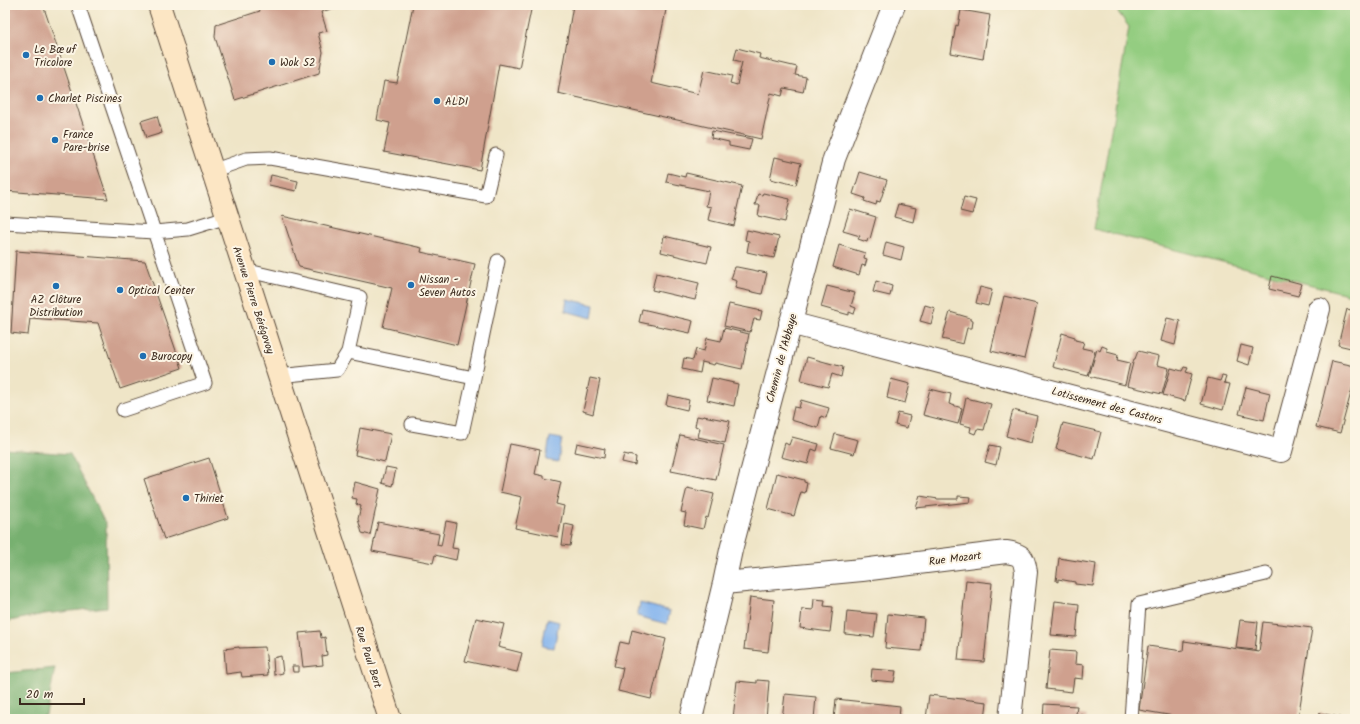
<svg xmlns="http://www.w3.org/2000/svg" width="1360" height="724" font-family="Kalam,sans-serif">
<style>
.green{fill:#94cd81;stroke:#687c50}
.forest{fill:#77b06f;stroke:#596d46}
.water{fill:#82b3ee;stroke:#5e6e86}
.building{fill:#cfa08e}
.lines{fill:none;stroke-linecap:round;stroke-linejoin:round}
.service-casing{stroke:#564637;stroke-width:15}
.minor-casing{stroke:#564637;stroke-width:24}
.secondary-casing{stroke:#564637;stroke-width:24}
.service{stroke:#fff;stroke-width:13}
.minor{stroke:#fff;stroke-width:22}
.secondary{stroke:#fce6c4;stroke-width:22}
.poi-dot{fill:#1f6fb2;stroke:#fcf5e5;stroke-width:1.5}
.labels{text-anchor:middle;stroke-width:4;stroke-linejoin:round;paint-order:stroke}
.poi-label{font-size:11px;fill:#3b2a1e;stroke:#fcf5e5;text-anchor:start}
.street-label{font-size:11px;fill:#3b2a1e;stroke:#fcf5e5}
</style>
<rect width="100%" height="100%" fill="#fcf5e5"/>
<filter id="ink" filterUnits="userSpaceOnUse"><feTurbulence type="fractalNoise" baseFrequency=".025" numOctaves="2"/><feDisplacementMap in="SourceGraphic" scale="8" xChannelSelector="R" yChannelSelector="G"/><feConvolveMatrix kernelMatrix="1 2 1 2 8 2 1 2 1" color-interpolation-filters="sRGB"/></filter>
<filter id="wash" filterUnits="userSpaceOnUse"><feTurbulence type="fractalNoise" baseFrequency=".012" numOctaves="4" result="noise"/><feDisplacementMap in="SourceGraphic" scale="16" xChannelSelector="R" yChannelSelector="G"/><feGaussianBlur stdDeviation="0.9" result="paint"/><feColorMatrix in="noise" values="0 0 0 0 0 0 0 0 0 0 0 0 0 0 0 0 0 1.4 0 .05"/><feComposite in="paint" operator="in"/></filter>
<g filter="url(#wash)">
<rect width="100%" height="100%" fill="#efe5c7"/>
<path class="green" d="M1113,5H1355V296L1094,229L1129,27Z"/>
<path class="forest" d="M5,449L70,454L106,525L107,607L44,614L5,622Z
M55,668L46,715L35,719H5V673Z"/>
<path class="water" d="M567,299L594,305L592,318L565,311Z
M550,437L562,439L558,462L546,460Z
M640,603L670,611L667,624L637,616Z
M547,619L559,622L554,648L542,646Z"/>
<g id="blocks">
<path class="building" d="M5,5H43L108,199L5,191Z
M258,5H344L321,12L327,31L318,33L323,52L319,73L235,100L215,37L216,25L260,11Z
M413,5H532L519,68L499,64L480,170L384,152L390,123L377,120L384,81L397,83Z
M573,5H667L651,83L698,94L704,70L732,76L730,83L737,85L742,62L734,60L737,48L760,54L759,58L797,67L795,75L806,77L803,92L784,88L782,96L771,93L761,139L558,93Z
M961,10L990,15L983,59L951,53L956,25L958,26Z
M157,116L162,133L146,138L141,121Z
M712,131L752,139L749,150L729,146V142L711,138Z
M775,157L801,163L796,185L770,179Z
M860,172L887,180L880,202L877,201L876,205L864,201L865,198L853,194Z
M668,173L685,177L686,173L742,186L736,213H737L734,226L708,220L711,207L706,206L709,191L666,182Z
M271,175L298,181L296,191L269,185Z
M763,193L790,199L785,222L758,216L760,205H755L758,194L762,195Z
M964,197L976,200L972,214L960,211Z
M898,204L916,208L913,222L894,217Z
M850,209L876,217L870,239L868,238L867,242L858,239L860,236L843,231Z
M282,216L422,248L421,252L475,264L457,345L383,327L392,288L299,267Z
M747,230L779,237L774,258L747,252L749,241L745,240Z
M664,236L711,247L707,263L661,252Z
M886,242L904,247L901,260L883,255Z
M839,245L865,253L864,258L867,259L865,266L862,265L859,275L833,267Z
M16,251L145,261L182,368L120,389L98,323L30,318L28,335L11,333Z
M735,267H737L767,273L762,294L735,288L737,281L731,279Z
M656,273L699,283L695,300L652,290Z
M1272,276L1302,284L1298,296L1269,289Z
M876,281L892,286L890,296L873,292Z
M827,286L855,293L851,306L856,308L854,314L849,312V315L821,307Z
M980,287L992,290L988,306L976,303Z
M1004,296L1037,304L1024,359L991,351Z
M729,304L762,311L760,320L754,319L750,332L724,326Z
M925,305L935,308L931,324L920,321Z
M642,309L693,321L690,333L639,322Z
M1347,309L1355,311V349L1338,345Z
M950,312L970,318V320L973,321L972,328H967L963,344L942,339Z
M1167,318L1180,321L1175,345L1161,341Z
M724,328L749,334L742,369L715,363L714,365L702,362L700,373L682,369L684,358L693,360L696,349L704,351L707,338L721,341Z
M1062,333L1075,337V340L1084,342L1082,348L1095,351L1088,376L1053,367Z
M1241,345L1253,348L1249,365L1237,361Z
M1102,346L1107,348V352L1118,355L1117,360L1130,363L1125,385L1089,376L1097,349L1100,351Z
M1138,351L1159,356L1157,365L1169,368L1162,394L1127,386L1134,359H1135Z
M807,357L843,367L841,377L832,374L828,387L801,380Z
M1332,361L1355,366V378L1340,433L1316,427Z
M1184,367L1188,368L1186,372L1192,374L1185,401L1163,395L1171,368L1182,371Z
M1222,376L1226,377L1224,383L1230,384L1223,410L1201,404L1208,378L1220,381Z
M590,378L600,380L593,414L583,411Z
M712,378L738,384L734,406L707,400Z
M891,379L910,384L905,403L887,398Z
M1246,387L1270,393L1264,420L1239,414Z
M930,389L951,394L949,404L962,408L958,424L923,415Z
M668,395L689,400L687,410L666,405Z
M966,398L991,404L984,430L977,429L975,434L970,432L971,427L960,424Z
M801,400L829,408L826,418L821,416L818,428L791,420L794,407L799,408Z
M1013,410L1037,416L1031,443L1006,436Z
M898,413L910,416L907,428L895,425Z
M697,416L702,417L703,416L730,421L725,443L698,437L700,428L695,426Z
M1063,423L1101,432L1094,459L1056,449Z
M360,428L391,434L385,462L355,455Z
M835,434L858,440L854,454L831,448Z
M680,435L724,445L716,480L671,471Z
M792,437L819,444L817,451L812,449L808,464L781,457L785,443L789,445Z
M577,443L605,449L604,458L575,452Z
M510,444L540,450L535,474L544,476V478L561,482L556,504L564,506L558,537L515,528L522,497L500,492Z
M990,445L1000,447L996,465L985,462Z
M624,454L636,457L635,465L622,462Z
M209,458L228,518L164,539L144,479Z
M386,467L396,469L392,486L382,483Z
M777,473L804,480V482L807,483L805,493L801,492L794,516L768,509Z
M355,482L380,489L370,535L362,533L358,519L361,506L356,504L357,499L352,498Z
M687,488L714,494L708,518L706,517L703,529L684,525L686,513L681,512Z
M920,496L938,499H958V496L971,497L970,502L916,508Z
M446,521L456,523L452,548L458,549L456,560L435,555L433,563L372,551L378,522L439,534L437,545L441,546Z
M565,524L574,526L570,546L562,545Z
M1059,558L1096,564L1093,586L1075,584V582L1058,579V582L1056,581Z
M966,580L992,583L984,662L958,660Z
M750,597L774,600L768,652L744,649Z
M814,599L825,600L824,606L833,607L830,632L800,628L802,609L813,610Z
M1055,601L1079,604L1076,637L1051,635Z
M847,611L877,614L874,637L845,634Z
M888,614L924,618L921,651L885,648Z
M476,618L504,624L498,647L522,653L517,672L465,661Z
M1240,620L1258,622L1255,650L1236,648Z
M1263,622L1312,628L1298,719H1173L1174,716L1139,710L1148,646L1183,651L1184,641L1259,652Z
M632,630L666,639L651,699L618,691L623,668L614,666L620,642L629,644Z
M320,631L321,638L325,637L327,655L322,656L323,665L303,667L299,633Z
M239,647V648L265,647L268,675L242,677L241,672L226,674L224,649Z
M1050,650L1076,652L1075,664L1084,665L1083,679L1074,678L1072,692L1046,689Z
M281,656L283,673L274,675L273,658Z
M292,666H299V672H293Z
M872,669L896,671L894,682L871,680Z
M757,680L769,681L766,719H733L737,681L757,683Z
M785,694L816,697L814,719H782Z
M929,695L987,702L985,719H926Z
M836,699L900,706L899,719H834Z
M1044,704L1077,706L1076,714L1087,716L1086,719H1043Z
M1320,713L1343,718V719H1318Z"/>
</g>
</g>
<g filter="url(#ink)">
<use href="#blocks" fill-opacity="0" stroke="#564637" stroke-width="1"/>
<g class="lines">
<g class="service-casing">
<path id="service" d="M78,5L205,383L123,410
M212,171L246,159L270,158L486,196L496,155
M5,223L154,232L188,229L227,217
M244,270L360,297L348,352L474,378L462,433L412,424
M278,376L337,370L348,352
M474,378L498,261
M1131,719L1139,604L1266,574"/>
</g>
<g class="minor-casing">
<path id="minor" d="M790,323L1281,451L1319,309
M724,583L862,570L1006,552C1021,554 1024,557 1026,572L1010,719
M691,719L724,583L731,550L834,159L894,5"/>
</g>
<g class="secondary-casing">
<path id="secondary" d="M159,5L390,719"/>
</g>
<use href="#service" class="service"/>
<use href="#minor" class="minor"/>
<use href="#secondary" class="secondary"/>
</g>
</g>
<g class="poi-dot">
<circle cx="26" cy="55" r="4"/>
<circle cx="272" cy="62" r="4"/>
<circle cx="40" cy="98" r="4"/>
<circle cx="437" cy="101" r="4"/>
<circle cx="55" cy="140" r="4"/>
<circle cx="411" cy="285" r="4"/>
<circle cx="56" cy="286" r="4"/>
<circle cx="120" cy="290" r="4"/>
<circle cx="143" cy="356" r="4"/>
<circle cx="186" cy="498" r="4"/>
</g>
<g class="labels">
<g class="poi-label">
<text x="34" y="53">Le Bœuf<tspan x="34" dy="13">Tricolore</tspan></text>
<text x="280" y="66">Wok 52</text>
<text x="48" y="102">Charlet Piscines</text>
<text x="445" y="105">ALDI</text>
<text x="63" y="138">France<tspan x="63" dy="13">Pare-brise</tspan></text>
<text x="419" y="283">Nissan -<tspan x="419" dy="13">Seven Autos</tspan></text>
<text x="128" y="294">Optical Center</text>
<text x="56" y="303" text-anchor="middle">AZ Clôture<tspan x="56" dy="13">Distribution</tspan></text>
<text x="151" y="360">Burocopy</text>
<text x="194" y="502">Thiriet</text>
</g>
<g class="street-label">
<text transform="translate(254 300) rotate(72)" y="4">Avenue Pierre Bérégovoy</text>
<text transform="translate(781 358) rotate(-75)" y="4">Chemin de l'Abbaye</text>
<text transform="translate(1107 405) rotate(15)" y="4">Lotissement des Castors</text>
<text transform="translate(955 558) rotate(-7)" y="4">Rue Mozart</text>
<text transform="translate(369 657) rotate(72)" y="4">Rue Paul Bert</text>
</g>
</g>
<rect width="1360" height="724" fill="none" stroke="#fcf5e5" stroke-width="20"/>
<path d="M20 698v6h64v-6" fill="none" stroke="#3b2a1e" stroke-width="2"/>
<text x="26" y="698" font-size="12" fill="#3b2a1e" stroke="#fcf5e5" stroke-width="3" paint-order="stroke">20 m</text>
</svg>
